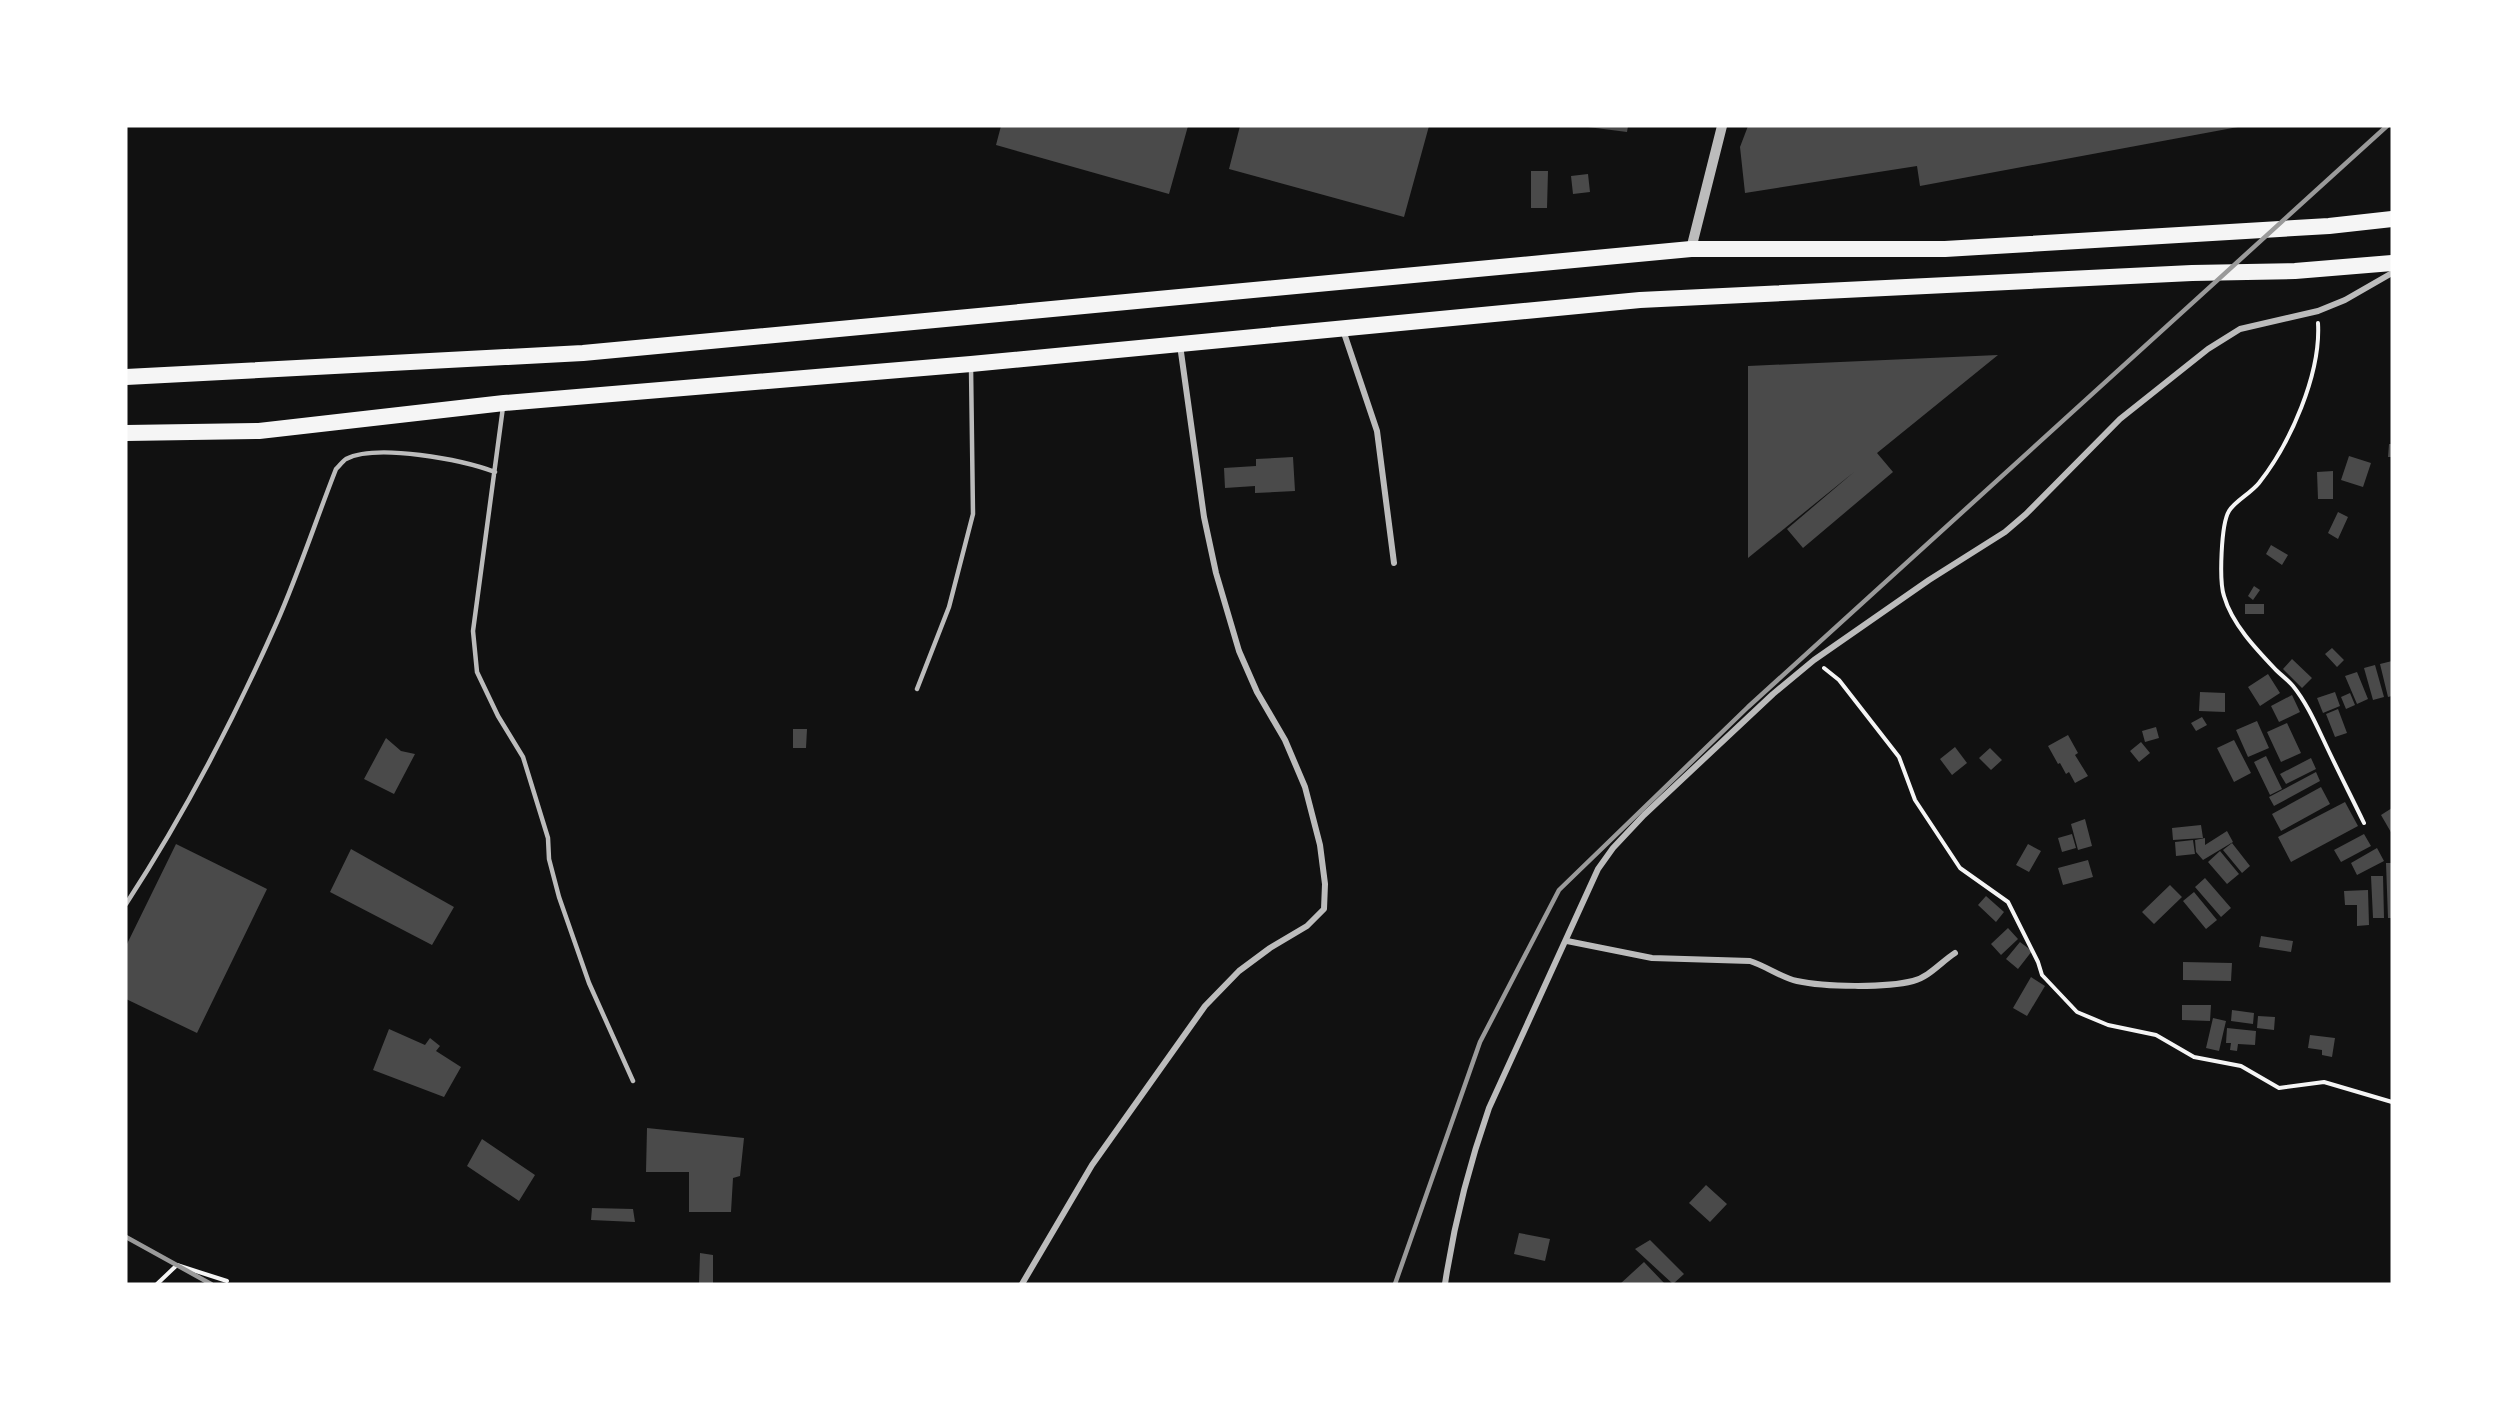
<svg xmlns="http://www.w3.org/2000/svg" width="2518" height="1410" font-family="Manrope,sans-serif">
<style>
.building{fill:#4a4a4a}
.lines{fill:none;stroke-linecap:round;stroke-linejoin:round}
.path{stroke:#f5f5f5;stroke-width:4}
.service{stroke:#bcbcbc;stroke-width:4.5}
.minor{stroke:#bcbcbc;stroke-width:6}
.tertiary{stroke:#bcbcbc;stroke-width:10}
.trunk{stroke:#f5f5f5;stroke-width:16}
.rail{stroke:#9a9a9a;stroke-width:4.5}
</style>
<rect width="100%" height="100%" fill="#111"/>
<path class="building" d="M1001,126H1188L1169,194L996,145Z
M1240,126H1429L1404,217L1229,169Z
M1580,126H1628L1627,132Z
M1748,126H2238V127L1920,186L1917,166L1745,193L1740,147Z
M1531,171H1548L1547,208H1531Z
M1588,174L1590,192L1573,194L1571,176Z
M1998,355L1877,453L1893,472L1803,548L1787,529L1854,472L1748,558V366Z
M2389,444H2392V457H2388Z
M2349,456L2371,463L2363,487L2341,480Z
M1293,457L1295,491L1255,493V486L1225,488L1224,468L1256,466V459Z
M2333,471V499H2318L2317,472Z
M2338,512L2348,517L2338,539L2328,533Z
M2271,545L2288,555L2282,565L2266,554Z
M2254,586L2260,590L2253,600L2248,596Z
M2245,604H2264V614H2245Z
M2332,648L2344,660L2337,667L2325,654Z
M2292,659L2312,678L2302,688L2283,669Z
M2392,661V696L2388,697L2380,664Z
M2375,665L2384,697L2373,700L2364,668Z
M2357,672L2368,699L2357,704L2345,676Z
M2268,674L2280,693L2260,706L2248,687Z
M2200,692L2225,693V712L2199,711Z
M2335,692L2340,706L2323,713L2317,698Z
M2350,693L2355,705L2346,709L2341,697Z
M2292,695L2300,712L2279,722L2271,706Z
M2338,709L2347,733L2335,737L2326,714Z
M2202,717L2207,725L2196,731L2191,723Z
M2257,721L2269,748L2248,757L2236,730Z
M2287,723L2301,753L2281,762L2267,732Z
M2156,727L2159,738L2145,742L2142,731Z
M793,729H807L806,748H793Z
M2068,735L2078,753L2075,755L2088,776L2075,783L2069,772L2066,774L2060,763L2058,764L2048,746Z
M386,738L401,751L415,754L394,794L364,779Z
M2234,740L2251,773L2234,782L2217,748Z
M2141,742L2150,753L2139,762L2130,751Z
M1955,747L1967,763L1952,775L1940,759Z
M1990,748L2002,760L1991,770L1979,758Z
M2266,756L2282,789L2270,795L2254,762Z
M2311,758L2316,769L2286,784L2280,774Z
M2316,772L2320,781L2274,806L2269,797Z
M2321,787L2330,804L2281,831L2272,814Z
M2345,802L2358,826L2291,862L2278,837Z
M2392,808V834L2381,815Z
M2085,819L2092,846L2078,850L2071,824Z
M2201,825L2203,838L2173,840L2172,828Z
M2227,831L2233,842L2203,860L2196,852L2195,840L2205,838V845Z
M2072,834L2076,848L2062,852L2058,838Z
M2364,834L2371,846L2341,862L2334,850Z
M2193,840L2195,854L2176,856L2175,842Z
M2232,843L2250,866L2242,873L2223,850Z
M176,844L267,889L197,1033L126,999V946Z
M2028,844L2041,851L2029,872L2016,865Z
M2377,848L2384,861L2357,875L2351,863Z
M351,849L454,907L432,945L330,892Z
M2220,851L2239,874L2227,884L2208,862Z
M2088,860L2093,877L2063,885L2058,868Z
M2386,863H2392V918H2388Z
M2371,876H2383L2384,918H2373Z
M2205,878L2231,908L2221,917L2195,887Z
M2170,885L2182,897L2154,924L2142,912Z
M2368,890L2369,925L2357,926V905H2345L2344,891Z
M2194,892L2217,920L2206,929L2183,901Z
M1986,896L2004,912L1996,922L1978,905Z
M2008,928L2018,939L2001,955L1991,944Z
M2261,936L2293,941L2291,952L2259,947Z
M2020,942L2032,951L2018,969L2006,959Z
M2183,962L2232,963L2231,981L2183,980Z
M2031,977L2045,986L2027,1016L2013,1008Z
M2182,1005H2211L2210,1021L2182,1020Z
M2232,1010L2254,1013L2253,1024L2231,1021Z
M2258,1016L2275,1017L2274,1030L2257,1028Z
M2213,1018L2226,1021L2219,1051L2206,1048Z
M2227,1028L2256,1031L2255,1045L2238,1044L2237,1051L2230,1050L2231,1043H2226Z
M389,1029L425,1045L430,1038L440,1046L436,1051L461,1067L444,1097L373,1070Z
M2310,1035L2335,1038L2332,1057L2322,1055V1050L2308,1048Z
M647,1128L744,1138L740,1176L733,1178L731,1212H689V1172H646Z
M482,1139L535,1175L519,1201L467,1166Z
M1706,1185L1727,1204L1710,1222L1689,1203Z
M592,1208L633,1209L635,1222L591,1220Z
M1519,1233L1550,1239L1545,1261L1514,1254Z
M1650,1240L1684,1274L1673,1284L1635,1249Z
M700,1253L713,1255V1284L699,1283Z
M1644,1262L1665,1284H1620Z"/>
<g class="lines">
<path class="path" d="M2318,323C2321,374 2290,444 2259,483C2250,494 2235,501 2229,511C2221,524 2219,581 2224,596C2232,624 2256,649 2276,670C2281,675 2288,680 2293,686C2306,702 2315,722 2324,741C2337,769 2351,796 2364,823
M1824,668L1839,680L1899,757L1915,800L1960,868L2008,902L2038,962L2042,975L2077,1012L2108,1025L2156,1035L2194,1057L2241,1066L2279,1088L2324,1082L2392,1102
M157,1284L177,1265L227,1281"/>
<path class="service" d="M503,407L473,631L477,672L498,716L523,757L548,838L549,859L559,897L589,983L633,1081
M917,689L949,607L973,514L971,367
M126,904C184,815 234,719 277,622C299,572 316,520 336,469C339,466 343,461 346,459C377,443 463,460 495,472"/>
<path class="minor" d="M1343,330L1377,431L1394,563
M1567,941L1652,958L1750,961C1766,966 1782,978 1797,981C1824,987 1886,988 1913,981C1929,977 1941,962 1955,953
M1022,1284L1092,1165L1205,1006L1239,971L1270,948L1307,926L1324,909L1325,884L1320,845L1305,787L1285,740L1257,692L1239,651L1216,573L1204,517L1180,345
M1445,1284C1454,1224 1469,1165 1489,1108L1598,869L1613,848L1644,815L1773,694L1814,660L1929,580L2005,532L2026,514L2120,419L2208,349L2240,329L2318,311L2345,300L2392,273"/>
<path class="tertiary" d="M1691,249L1722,126"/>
<path class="trunk" d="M126,377L583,353L1691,249H1945L2329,226L2392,219
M126,433L259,431L504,403L971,364L1640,300L2192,273L2295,271L2392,263"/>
<path class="rail" d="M126,1237L211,1284
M1395,1284L1480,1042L1559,890L1748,707L2387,126"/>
</g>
<rect width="2518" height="1410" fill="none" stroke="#ffffff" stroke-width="255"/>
</svg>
